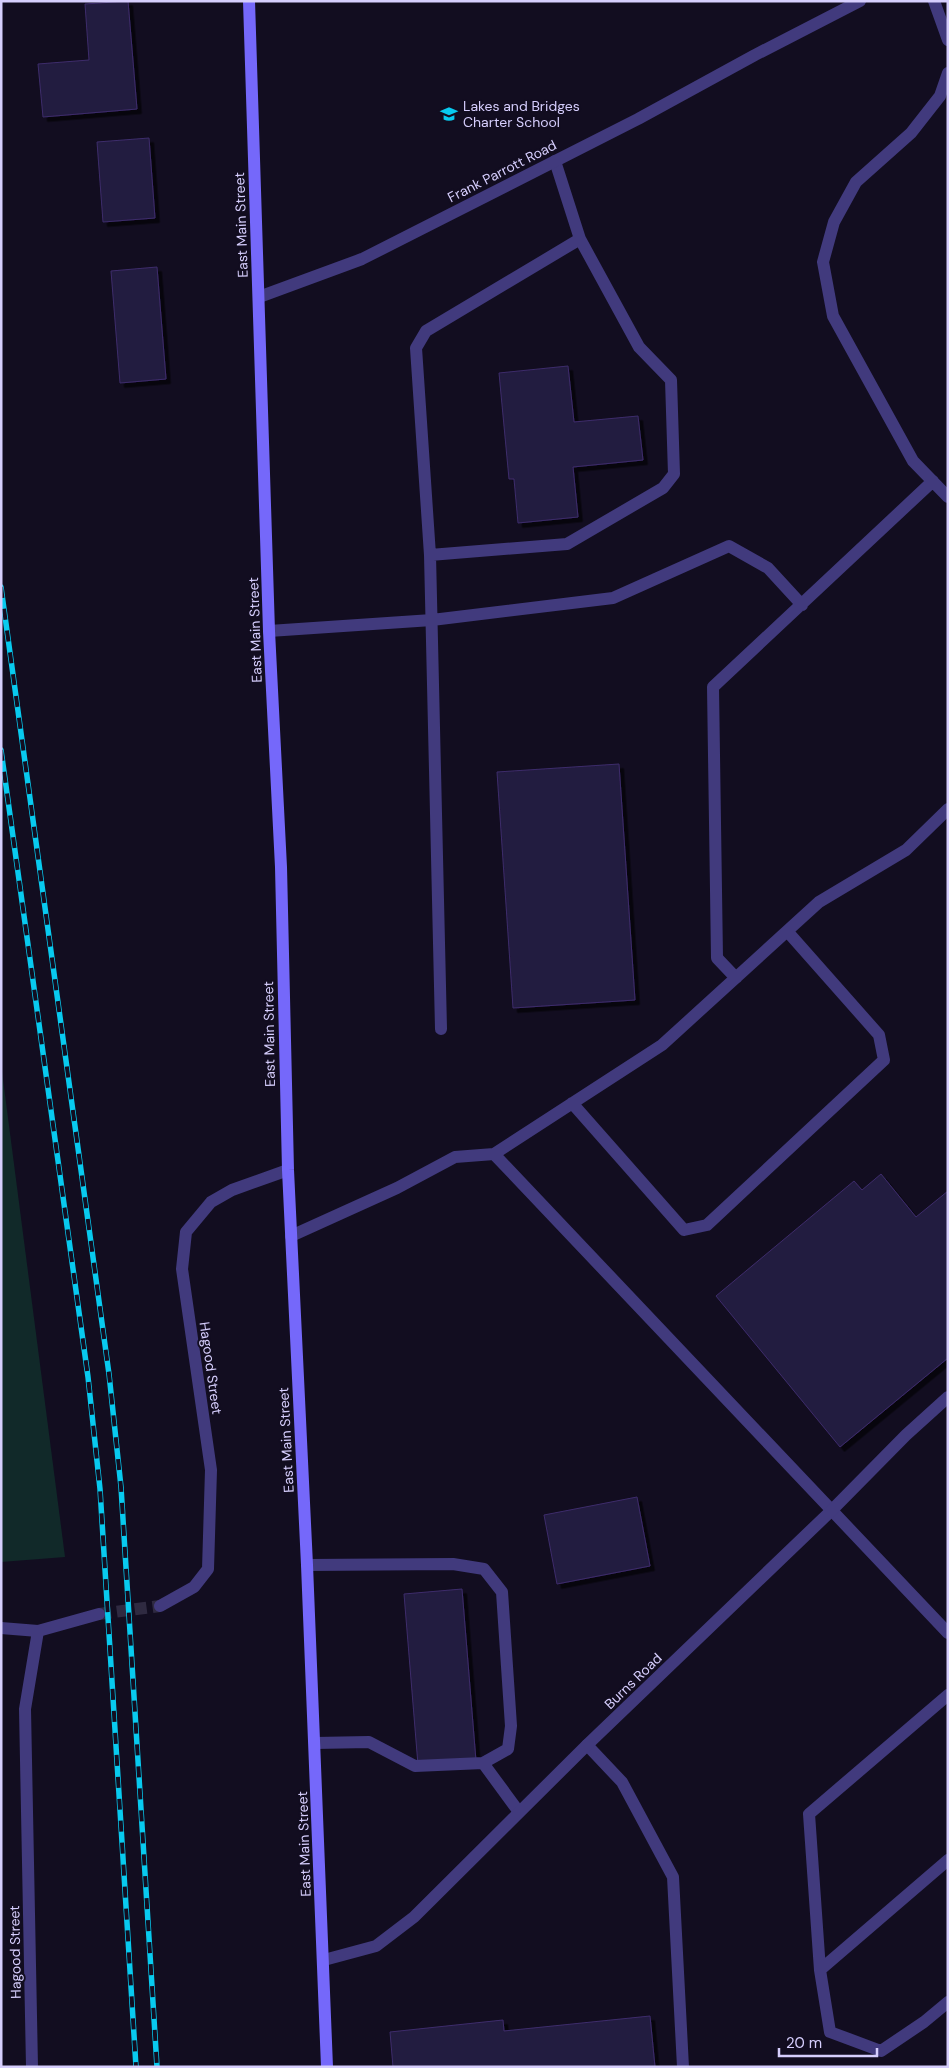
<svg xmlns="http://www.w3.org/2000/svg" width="949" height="2068" font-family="'DM Sans',sans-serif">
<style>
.green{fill:#112929}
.building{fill:#241a40;stroke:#3d2d6b;filter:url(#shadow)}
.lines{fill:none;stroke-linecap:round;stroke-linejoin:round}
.street-tunnel{stroke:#2f2a41;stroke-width:12;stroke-dasharray:12 6;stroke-linecap:butt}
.lane{stroke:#413a7d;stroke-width:12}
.street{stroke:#413a7d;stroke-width:12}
.secondary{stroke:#7568fa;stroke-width:12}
.rail-casing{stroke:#08caef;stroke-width:5.5}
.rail{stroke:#120d20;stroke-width:4;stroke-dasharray:11;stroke-linecap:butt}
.labels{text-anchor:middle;stroke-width:4;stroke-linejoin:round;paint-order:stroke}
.poi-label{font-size:14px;fill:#d6cefd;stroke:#120d20;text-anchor:start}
.street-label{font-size:14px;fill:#d6cefd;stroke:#120d20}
</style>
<defs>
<filter id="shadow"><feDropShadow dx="4.5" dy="4.5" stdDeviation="0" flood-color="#0009"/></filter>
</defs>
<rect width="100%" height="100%" fill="#120d20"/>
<path class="green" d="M1,1064L65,1557L1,1562Z"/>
<path class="building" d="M128,1L137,109L43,117L38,64L89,60L85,4Z
M149,138L155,218L103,222L97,142Z
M157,267L166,379L120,383L111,271Z
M568,366L574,422L638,416L643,460L573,467L578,517L518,523L514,479H509L499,373Z
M619,764L635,1000L513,1008L497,772Z
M881,1174L916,1217L948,1191V1358L840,1447L716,1296L854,1181L862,1190Z
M637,1497L650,1566L557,1584L544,1515Z
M462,1589L476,1761L418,1765L404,1594Z
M650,2016L655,2067H393L390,2032L503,2020L504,2031Z"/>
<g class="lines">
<path class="street-tunnel" d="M99,1614L160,1606"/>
<path class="lane" d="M934,1L948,40
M948,73L940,96L911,133L856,182L834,222L823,262L833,316L913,461L948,497
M555,161L580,239L426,331L416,348L430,555L567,544L663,488L674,474L671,380L639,347L580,239
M430,555L441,1029
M269,631L432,620L613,598L729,546L768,568L802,605
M736,978L717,958L713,687L933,481
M572,1103L684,1230L707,1225L884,1060L879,1035L787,931
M494,1154L662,1045L819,902L906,850L948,809
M291,1236L397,1188L455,1157L494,1154L948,1633
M307,1565L453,1564L484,1569L502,1592L511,1726L508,1749L483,1763L415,1766L369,1742L315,1743
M948,1695L809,1814L820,1970L830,2032L881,2051L924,2022L948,2002
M587,1745L622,1782L673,1877L683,2067
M483,1763L519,1812
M820,1970L948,1860"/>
<path class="street" d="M259,297L362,259L638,119L755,55L860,1
M160,1606L194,1587L208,1569L211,1470L182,1269L186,1232L211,1202L232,1190L288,1170
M1,1628L38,1631
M324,1960L376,1946L414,1917L587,1745L832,1510L906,1435L948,1397
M32,2067L25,1709L38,1631L99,1614"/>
<path class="secondary" d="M249,1L269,631L281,867L288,1170L307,1565L327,2067"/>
<g class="rail-casing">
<path id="rail" d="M1,587L109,1374L121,1487L157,2067
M1,750L88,1377L100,1489L136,2067"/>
</g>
<use href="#rail" class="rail"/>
</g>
<defs>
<g id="school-bare" transform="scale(1.35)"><path d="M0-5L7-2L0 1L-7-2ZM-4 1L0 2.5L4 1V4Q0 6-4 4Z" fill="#08caef" stroke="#120d20" stroke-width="2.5" paint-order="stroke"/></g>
</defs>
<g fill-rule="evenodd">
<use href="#school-bare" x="449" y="114"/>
</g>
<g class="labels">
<g class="poi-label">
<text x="463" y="111">Lakes and Bridges<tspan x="463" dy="16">Charter School</tspan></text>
</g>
<g class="street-label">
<text transform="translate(502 171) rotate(-27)" y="5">Frank Parrott Road</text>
<text transform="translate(241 225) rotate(-92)" y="5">East Main Street</text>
<text transform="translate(255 630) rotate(-92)" y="5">East Main Street</text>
<text transform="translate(269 1034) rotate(-91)" y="5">East Main Street</text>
<text transform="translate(211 1368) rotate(82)" y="5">Hagood Street</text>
<text transform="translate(286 1440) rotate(-93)" y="5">East Main Street</text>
<text transform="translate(633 1681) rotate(-44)" y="5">Burns Road</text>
<text transform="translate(304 1844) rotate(-92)" y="5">East Main Street</text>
<text transform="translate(15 1952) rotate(-91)" y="5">Hagood Street</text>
</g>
</g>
<rect width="949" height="2068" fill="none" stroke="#d6cefd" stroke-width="5"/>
<path d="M779 2048v8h98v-8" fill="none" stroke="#d6cefd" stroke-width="2.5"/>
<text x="786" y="2048" font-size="15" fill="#d6cefd" stroke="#120d20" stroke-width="4" paint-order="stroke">20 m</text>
</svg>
